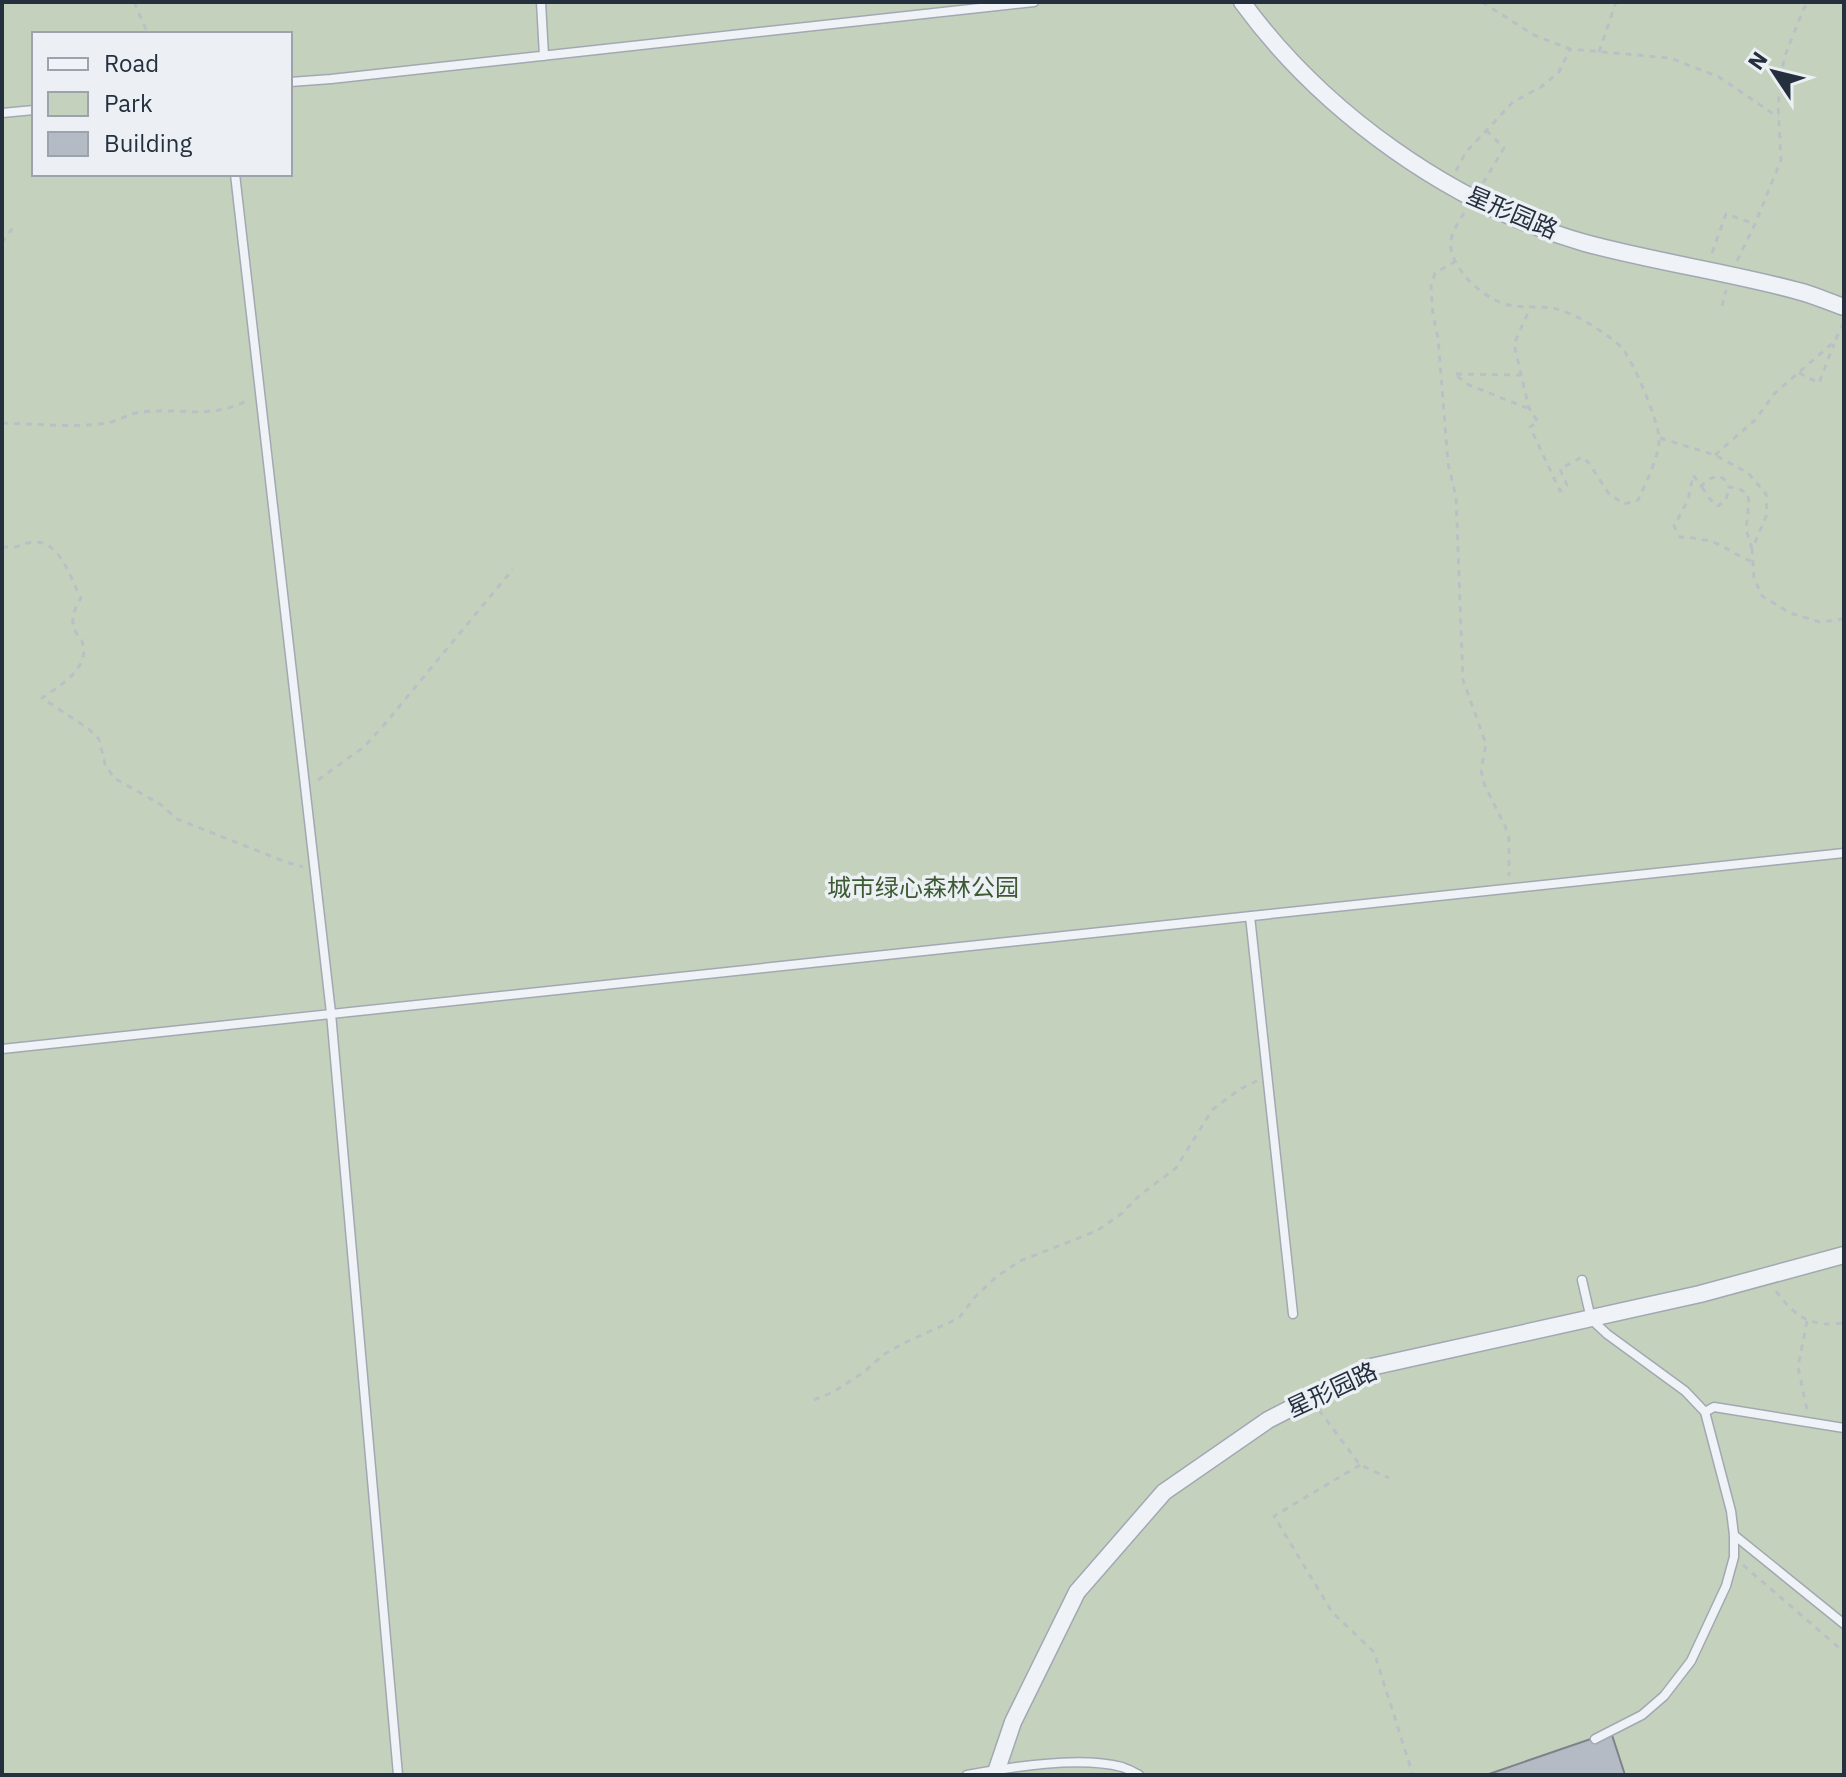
<svg xmlns="http://www.w3.org/2000/svg" width="1846" height="1777" font-family="'IBM Plex Sans','Noto Sans SC',sans-serif">
<style>
.park{fill:#c4d2bd;fill-rule:evenodd}
.building{fill:#b4bbc5;stroke:#7e838a;stroke-width:2}
.lines{fill:none;stroke-linecap:round;stroke-linejoin:round}
.lane-casing{stroke:#a2a8b2;stroke-width:11}
.street-casing{stroke:#a2a8b2;stroke-width:19}
.path{stroke:#bac0c6;stroke-width:3;stroke-dasharray:6 6;stroke-linecap:butt}
.lane{stroke:#eff2f6;stroke-width:8}
.street{stroke:#eff2f6;stroke-width:16}
.labels{text-anchor:middle;stroke-width:7;stroke-linejoin:round;paint-order:stroke}
.street-label{font-size:24px;fill:#25303f;stroke:#ecf0f5}
.park-label{font-size:24px;fill:#3c5b32;stroke:#ecf0f5}
</style>
<rect width="100%" height="100%" fill="#dde1e8"/>
<path class="park" d="M2,2H1844V1775H2ZM34,34H290V174H34Z"/>
<path class="building" d="M1611,1732L1625,1775H1486Z"/>
<g class="lines">
<g class="lane-casing">
<path id="lane" d="M541,2L544,56
M290,82L331,79L1034,2
M2,113L34,110
M235,174L331,1013L398,1775
M1250,916L1293,1314
M2,1049L1844,853
M1582,1280L1591,1319L1607,1334L1685,1391L1705,1412L1731,1511L1734,1535V1557L1726,1586L1691,1661L1664,1696L1642,1715L1595,1739
M1705,1412L1714,1407L1844,1428
M1734,1535L1844,1624
M967,1775C1011,1767 1079,1756 1122,1767C1128,1769 1134,1772 1139,1775"/>
</g>
<g class="street-casing">
<path id="street" d="M1242,2C1323,113 1452,205 1585,243C1655,262 1728,272 1798,291C1814,295 1829,302 1844,307
M995,1775L1013,1722L1077,1592L1164,1492L1268,1420L1371,1367L1700,1294L1844,1255"/>
</g>
<path class="path" d="M134,2L148,34
M1482,2L1534,35L1570,49L1670,58L1719,77L1778,117
M1599,52L1616,2
M1456,171L1466,152L1513,102L1541,87L1559,72L1570,49
M1483,183L1504,148L1486,130
M1464,213C1457,225 1447,238 1452,253C1459,277 1489,303 1514,306C1530,308 1548,305 1563,311C1577,315 1611,336 1621,347C1633,360 1657,418 1659,437C1661,453 1645,485 1638,500L1624,504L1609,494L1589,463L1582,457L1560,469L1567,485L1560,491L1530,427L1538,422L1529,408L1514,344L1531,306
M2,243L14,226
M1712,253L1726,214L1755,224
M1456,261L1435,273L1431,287L1433,315L1438,338L1448,463L1456,497L1463,680L1486,744L1481,770L1485,786L1505,826L1509,839V876
M1737,261L1755,224L1781,160L1778,105L1784,58L1804,8L1809,2
M1722,306L1726,290
M1799,373L1819,383L1834,344
M1522,375L1454,374L1469,385L1527,408
M2,423C37,424 72,428 107,423C119,421 130,413 141,412C183,407 209,421 250,399
M1660,438L1715,455L1748,473L1766,494L1767,514L1752,549L1754,578L1762,596L1790,613L1820,622L1844,619
M1715,455L1755,420L1775,393L1835,341L1844,322
M1702,487L1709,498L1718,506L1726,500L1729,487
M2,547C6,547 11,547 15,547C21,546 27,542 34,542C61,541 70,579 81,598C74,609 69,622 77,634C82,641 81,637 83,645C89,669 58,687 42,698L89,729L99,739L105,764L114,778L160,804L177,819L286,862L303,867
M1752,549L1746,529L1749,502L1747,493L1737,488L1729,487L1725,480L1719,476L1709,479L1701,486L1693,475L1688,500L1674,526L1680,537C1693,538 1706,539 1718,544C1730,550 1740,557 1753,562
M318,780L365,746L383,726L513,569
M1776,1291C1796,1318 1811,1327 1844,1323
M1807,1321L1798,1367L1807,1410
M814,1400L833,1392L864,1372L883,1355L902,1344L959,1318L975,1297L996,1277L1020,1261L1079,1238L1098,1230L1121,1214L1140,1195L1176,1168L1212,1110L1240,1089L1257,1081
M1319,1410L1360,1465L1389,1478
M1360,1465L1274,1516L1332,1612L1374,1652L1413,1775
M1743,1565L1844,1652"/>
<use href="#lane" class="lane"/>
<use href="#street" class="street"/>
</g>
<g class="labels">
<g class="street-label">
<text transform="translate(1512 213) rotate(23)" y="8">星形园路</text>
<text transform="translate(1332 1390) rotate(-25)" y="8">星形园路</text>
</g>
<g class="park-label">
<text x="923" y="896">城市绿心森林公园</text>
</g>
</g>
<rect width="1846" height="1777" fill="none" stroke="#25303f" stroke-width="8"/>
<rect x="32" y="32" width="260" height="144" fill="#ecf0f5" stroke="#9ca3ac" stroke-width="2"/>
<rect x="48" y="58" width="40" height="12" fill="#eff2f6" stroke="#9ca3ac" stroke-width="2"/>
<text x="104" y="72" font-size="24" fill="#25303f">Road</text>
<rect x="48" y="92" width="40" height="24" fill="#c4d2bd" stroke="#9ca3ac" stroke-width="2"/>
<text x="104" y="112" font-size="24" fill="#25303f">Park</text>
<rect x="48" y="132" width="40" height="24" fill="#b4bbc5" stroke="#9ca3ac" stroke-width="2"/>
<text x="104" y="152" font-size="24" fill="#25303f">Building</text>
<g transform="translate(1774 72) rotate(305)" stroke="#ecf0f5" stroke-width="6" paint-order="stroke">
<path d="M0-6L14 30L0 20L-14 30Z" fill="#25303f"/>
<text y="-12" font-size="22" font-weight="bold" text-anchor="middle" fill="#25303f">N</text>
</g>
</svg>
